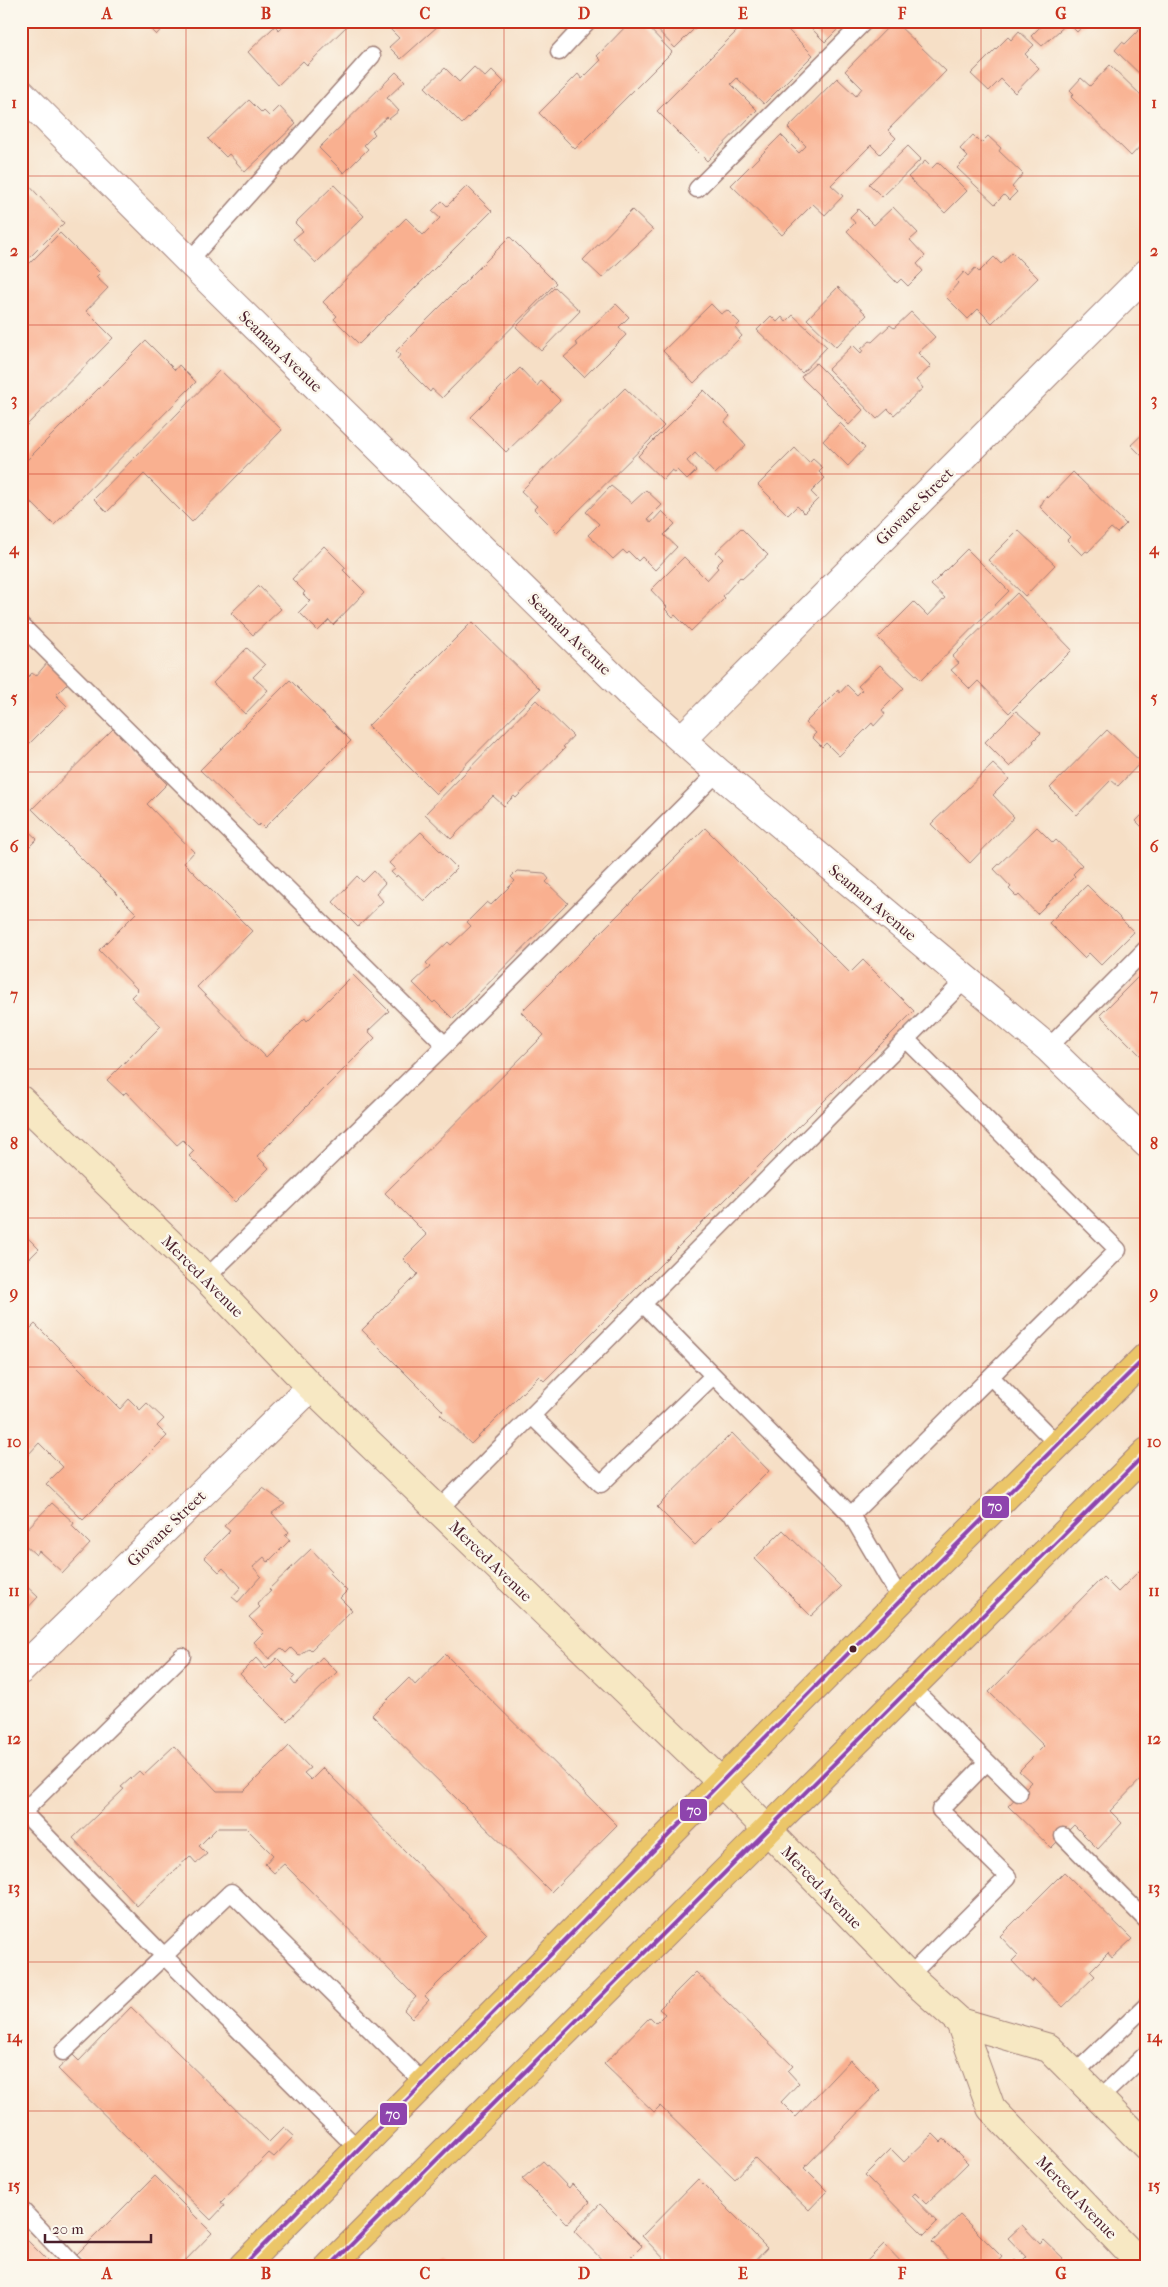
<svg xmlns="http://www.w3.org/2000/svg" width="1168" height="2287" font-family="'IM FELL French Canon',serif">
<style>
.building{fill:#f9b090}
.lines{fill:none;stroke-linecap:round;stroke-linejoin:round}
.lane-casing{stroke:#a07f78;stroke-width:19}
.street-casing{stroke:#a07f78;stroke-width:30}
.secondary-casing{stroke:#a07f78;stroke-width:30}
.primary-casing{stroke:#a07f78;stroke-width:30}
.lane{stroke:#fff;stroke-width:16}
.street{stroke:#fff;stroke-width:28}
.secondary{stroke:#f7e8c3;stroke-width:28}
.primary{stroke:#ebc669;stroke-width:28}
.bus-1-casing{stroke:#fbf7ec;stroke-width:8}
.bus-1{stroke:#8e44ad;stroke-width:4}
.grid{fill:none;stroke:#c8321e;stroke-width:1;stroke-opacity:0.55}
.bus-dot{fill:#4a1f2b;stroke:#fbf7ec;stroke-width:2}
.labels{text-anchor:middle;stroke-width:5;stroke-linejoin:round;paint-order:stroke}
.street-label{font-size:16px;fill:#4a1f2b;stroke:#fbf7ec}
.line-badge{stroke:#fbf7ec;stroke-width:2}
.badge-label{font-size:14px;text-anchor:middle;font-weight:bold;fill:#fff}
.neatline{fill:none;stroke:#c8321e;stroke-width:2}
.grid-label{font-size:16px;text-anchor:middle;font-weight:bold;fill:#c8321e}
</style>
<rect width="100%" height="100%" fill="#fbf7ec"/>
<filter id="ink" filterUnits="userSpaceOnUse"><feTurbulence type="fractalNoise" baseFrequency=".02" numOctaves="2"/><feDisplacementMap in="SourceGraphic" scale="10" xChannelSelector="R" yChannelSelector="G"/><feConvolveMatrix kernelMatrix="1 2 1 2 8 2 1 2 1" color-interpolation-filters="sRGB"/></filter>
<filter id="wash" filterUnits="userSpaceOnUse"><feTurbulence type="fractalNoise" baseFrequency=".0096" numOctaves="4" result="noise"/><feDisplacementMap in="SourceGraphic" scale="20" xChannelSelector="R" yChannelSelector="G"/><feGaussianBlur stdDeviation="1.12" result="paint"/><feColorMatrix in="noise" values="0 0 0 0 0 0 0 0 0 0 0 0 0 0 0 0 0 1.4 0 .05"/><feComposite in="paint" operator="in"/></filter>
<g filter="url(#wash)">
<rect width="100%" height="100%" fill="#f6dfc6"/>
<g id="blocks">
<path class="building" d="M142,21H169L156,35Z
M288,21H352L307,65L303,61L278,85L248,52L275,26L279,30Z
M382,21H434L438,26L401,59L389,47L399,38Z
M631,21H642L672,52L575,149L539,113L578,74L582,79L601,60L597,56Z
M649,21H702L675,48Z
M747,21H779L813,55L764,104L737,78L731,84L757,110L707,161L657,111Z
M804,21H846L825,42Z
M894,21L946,71L888,130L896,138L880,154L871,145L831,185L843,196L825,215L813,204L782,235L731,185L781,135L799,153L806,146L788,128L837,78L856,96L862,88L845,71Z
M1046,21H1087L1077,32L1068,23L1042,46L1031,36Z
M1147,22V81L1115,50L1122,42L1125,44Z
M1019,31L1034,45L1025,54L1039,68L1015,93L1001,79L989,91L971,74L1008,37L1011,40Z
M1110,65L1147,101V139L1131,156L1071,97L1074,94L1070,90L1081,78L1090,86Z
M474,67L485,77L492,70L504,82L462,124L425,87L445,68L459,82Z
M396,72L405,81L387,98L399,111L389,119L387,117L372,131L375,134L364,145L368,149L344,173L319,148Z
M249,100L262,113L264,111L269,116L279,106L296,124L245,172L229,154L226,157L208,139Z
M973,135L981,143L988,136L1001,148L999,151L1023,174L1012,187L1017,192L1009,200L1004,195L995,204L957,168L968,157L960,149Z
M908,146L921,159L882,197L869,184Z
M925,161L932,168L938,162L967,191L945,213L908,177Z
M24,180L64,223L21,266V183Z
M334,185L364,216L316,263L293,239L303,231L295,223Z
M467,186L492,211L359,344L334,319L337,316L323,302L406,218L423,235L440,218L432,211L442,201L447,206Z
M893,207L918,233L910,240L925,256L917,264L923,271L908,286L901,279L897,283L847,231L855,223L850,217L858,209L874,225Z
M632,210L653,230L602,278L583,260Z
M60,233L100,273L96,277L108,288L86,311L113,338L21,431V272Z
M510,237L556,283L442,398L432,389L430,392L397,359L400,355L396,351Z
M1012,252L1038,278L992,323L978,309L968,319L946,297L958,283L956,281L964,272L968,276L975,268L979,272L994,257L1001,264Z
M555,287L580,311L541,351L516,327Z
M838,287L867,315L836,347L807,319Z
M616,304L629,317L619,327L626,335L584,377L564,357L578,345L575,343Z
M711,304L721,314L727,310L740,323L735,328L742,336L694,383L663,351Z
M911,312L935,337L918,353L931,366L916,380L923,388L894,415L888,409L877,419L828,369L853,345L861,353L863,350L861,349L870,341L872,342L890,325L894,328Z
M793,315L827,347L802,373L757,330L771,316L777,322L782,317L786,322Z
M146,341L175,370L179,365L196,382L54,525L21,492V466Z
M816,363L863,410L849,425L801,377Z
M520,368L537,386L541,381L560,400L506,452L471,417Z
M220,370L282,430L192,522L144,474L107,512L94,499Z
M625,388L664,426L557,532L534,509L537,506L521,491Z
M704,390L730,416L725,422L746,445L715,474L695,453L687,461L696,471L687,480L677,470L675,472L672,470L663,480L638,456Z
M840,423L865,448L848,466L823,441Z
M1147,430V461L1131,445Z
M795,448L809,463L813,459L823,468L819,472L825,478L811,492L818,499L804,513L797,506L788,515L758,485Z
M1073,472L1126,524L1117,533L1111,528L1088,552L1086,551L1082,555L1067,540L1070,537L1040,507L1046,496L1048,498Z
M611,486L632,503L646,490L662,505L648,519L651,523L662,511L675,524L664,535L677,547L655,570L642,557L638,561L629,552L627,554L623,550L613,559L588,535L599,524L586,512Z
M741,528L768,555L742,579L740,577L723,596L725,598L691,631L675,615L673,617L665,609L667,607L651,590L684,557L707,580L718,568L716,566L723,559L716,552Z
M1018,530L1055,565L1025,596L988,560Z
M324,546L346,568L343,570L365,592L333,625L329,620L318,631L299,612L310,601L303,594L305,592L292,579Z
M967,549L1009,591L921,680L878,638L914,602L928,616L945,598L931,585Z
M259,586L281,609L253,635L231,613Z
M1017,593L1072,650L1009,713L978,681L970,689L951,670L959,663L952,657Z
M472,622L540,689L436,794L368,726Z
M247,648L265,665L253,677L268,690L245,714L213,683Z
M47,663L68,683L56,695L67,706L21,752V684L32,673L36,676Z
M880,665L904,688L882,710L885,714L874,726L872,723L839,756L826,743L822,747L812,737L816,733L805,723L838,690L840,693L847,685L857,695L862,690L858,686Z
M290,680L351,741L264,828L260,824L258,826L200,770Z
M536,700L573,736L563,747L565,748L516,798L514,796L504,806L493,796L451,839L425,814Z
M1016,711L1041,733L1033,741L1034,742L1010,767L985,742Z
M113,729L167,784L147,804L194,852L184,863L252,931L197,987L266,1057L305,1018L307,1021L353,975L389,1011L368,1031L375,1038L257,1156L269,1168L235,1202L189,1156L194,1151L183,1140L177,1145L126,1092L123,1095L107,1080L161,1026L131,997L138,990L99,950L136,913L32,809Z
M1107,730L1141,762L1118,786L1111,780L1077,815L1050,788Z
M993,764L1009,779L993,795L1014,817L970,863L931,824Z
M1147,810V832L1136,821Z
M22,825L37,839L21,855V826Z
M1037,827L1053,843L1056,840L1082,865L1073,874L1075,876L1037,914L1019,895L1017,897L1009,889L1011,887L994,869Z
M705,828L850,973L863,960L914,1011L544,1381L539,1376L471,1444L440,1414L443,1411L362,1330L418,1274L403,1259L427,1235L385,1193L544,1035L521,1012Z
M421,832L457,868L424,901L397,875L396,877L391,872L395,869L389,863Z
M374,871L385,883L376,893L383,901L358,927L333,902L357,876L363,882Z
M517,871L544,873L549,879L546,882L568,903L453,1019L435,1001L433,1003L413,983L430,967L426,963L448,942L451,945L471,926L467,922L487,902L491,905L515,881L511,877Z
M1087,885L1134,932L1101,965L1089,953L1084,958L1049,923Z
M1147,968V1054L1143,1058L1100,1015Z
M21,1231L39,1249L21,1267Z
M35,1324L120,1409L129,1399L140,1410L147,1403L164,1419L157,1426L167,1436L83,1520L46,1484L63,1467L39,1443L28,1455L24,1451L21,1453V1338Z
M732,1433L769,1471L695,1545L657,1507Z
M263,1488L285,1504L272,1513L289,1532L285,1536L290,1540L268,1562L264,1557L253,1567L261,1576L238,1602L232,1597L241,1587L223,1568L219,1572L204,1557L230,1531L224,1526Z
M52,1503L74,1523L72,1526L90,1544L63,1573L39,1551L36,1555L21,1541V1535Z
M783,1530L841,1587L811,1616L754,1559Z
M311,1549L332,1571L329,1573L347,1591L340,1598L352,1610L311,1650L309,1648L299,1656L291,1648L286,1653L281,1648L269,1659L254,1642L264,1632L249,1617L260,1607L257,1604L271,1591L269,1589Z
M1147,1563V1773L1110,1811L1122,1823L1098,1849L1074,1825L1051,1848L1008,1806L1031,1782L1019,1771L1044,1746L989,1692L1103,1577L1118,1592Z
M21,1581L38,1597L21,1615Z
M445,1654L617,1825L551,1892L372,1715L409,1678L415,1685Z
M322,1657L337,1672L287,1721L240,1674L256,1658L266,1669L277,1658L295,1676L291,1680L295,1685Z
M174,1746L217,1791H244L289,1746L310,1768L304,1773L311,1780L323,1768L487,1934L425,1996L429,2000L412,2018L404,2010L416,1997L284,1864L274,1873L265,1864L273,1855L246,1828H217L199,1846L207,1854L196,1863L190,1856L137,1906L73,1838L124,1789L121,1787L139,1771L143,1775Z
M1064,1872L1132,1939L1112,1958L1108,1953L1090,1971L1095,1976L1063,2007L1034,1979L1032,1982L1012,1961L1018,1955L1000,1936Z
M696,1972L793,2066L788,2071L799,2083L781,2102L796,2117L850,2060L880,2090L804,2168L827,2191L809,2210L755,2158L735,2179L660,2106L654,2112L604,2064L650,2017L656,2023L665,2014L659,2009Z
M131,2007L269,2142L284,2127L294,2136L274,2157L269,2153L221,2202L224,2206L211,2220L58,2069L73,2055L79,2061Z
M21,2116L27,2122L21,2128Z
M933,2134L941,2142L944,2139L968,2163L926,2204L915,2193L912,2196L937,2222L924,2235L865,2175L891,2149L904,2162Z
M543,2161L569,2188L572,2184L590,2202L567,2224L522,2179Z
M155,2176L212,2233L180,2266H86L76,2255Z
M698,2179L767,2248L750,2266H671L642,2236Z
M600,2204L642,2246L622,2266H608L574,2231Z
M960,2215L1002,2257L994,2266H955L932,2242Z
M1022,2225L1040,2244L1044,2240L1063,2258L1061,2260L1066,2266H1009L1015,2260L1019,2264L1026,2257L1008,2238Z
M21,2234L53,2266H21Z
M884,2244L905,2266H862Z
M445,2259L452,2266H437L442,2260Z
M788,2260L794,2266H782Z"/>
</g>
</g>
<g filter="url(#ink)">
<use href="#blocks" fill-opacity="0" stroke="#a07f78" stroke-width="1"/>
<g class="lines">
<g class="lane-casing">
<path id="lane" d="M559,52L588,21
M697,189L865,21
M189,261L372,56
M21,625L445,1045
M1048,1048L1147,948
M206,1278L445,1045L718,772
M643,1304L851,1515L1118,1250L907,1040
M991,1377L1058,1445
M532,1416L601,1484L713,1376
M438,1510L966,979
M851,1515L901,1600
M911,1687L1019,1793
M1063,1836L1147,1921
M909,1976L1008,1877L940,1810L987,1762
M63,2052L164,1956L23,1812L182,1656
M1074,2074L1147,2005
M1099,2099L1147,2053
M359,2150L164,1956L231,1892L424,2083
M21,2209L75,2266"/>
</g>
<g class="street-casing">
<path id="street" d="M21,93L189,261L631,695L718,772L1048,1048L1147,1144
M682,739L1147,273
M21,1670L311,1387"/>
</g>
<g class="secondary-casing">
<path id="secondary" d="M21,1100L206,1278L311,1387L721,1782L909,1976L960,2022L1049,2048L1147,2147
M960,2022L991,2108L1143,2266"/>
</g>
<g class="primary-casing">
<path id="primary" d="M243,2266L901,1600L1147,1356
M330,2266L1147,1452"/>
</g>
<use href="#lane" class="lane"/>
<use href="#street" class="street"/>
<use href="#secondary" class="secondary"/>
<use href="#primary" class="primary"/>
<g class="bus-1-casing">
<path id="bus-1" d="M243,2266L901,1600L1147,1356
M330,2266L1147,1452"/>
</g>
<use href="#bus-1" class="bus-1"/>
</g>
</g>
<path class="grid" d="M186,21V2266M346,21V2266M504,21V2266M664,21V2266M822,21V2266M981,21V2266M21,176H1147M21,325H1147M21,474H1147M21,623H1147M21,772H1147M21,920H1147M21,1069H1147M21,1218H1147M21,1367H1147M21,1516H1147M21,1664H1147M21,1813H1147M21,1962H1147M21,2111H1147"/>
<circle class="bus-dot" cx="853" cy="1649" r="4.5"/>
<g class="labels">
<g class="street-label">
<text transform="translate(281 351) rotate(44)" y="6">Seaman Avenue</text>
<text transform="translate(914 506) rotate(-45)" y="6">Giovane Street</text>
<text transform="translate(570 634) rotate(44)" y="6">Seaman Avenue</text>
<text transform="translate(873 902) rotate(40)" y="6">Seaman Avenue</text>
<text transform="translate(203 1276) rotate(45)" y="6">Merced Avenue</text>
<text transform="translate(166 1528) rotate(-44)" y="6">Giovane Street</text>
<text transform="translate(491 1561) rotate(44)" y="6">Merced Avenue</text>
<text transform="translate(822 1887) rotate(46)" y="6">Merced Avenue</text>
<text transform="translate(1077 2197) rotate(46)" y="6">Merced Avenue</text>
</g>
</g>
<g class="line-badge">
<rect x="981" y="1495" width="29" height="24" rx="5" fill="#8e44ad"/>
<rect x="679" y="1798" width="29" height="24" rx="5" fill="#8e44ad"/>
<rect x="379" y="2102" width="29" height="24" rx="5" fill="#8e44ad"/>
</g>
<g class="badge-label">
<text x="995" y="1511">70</text>
<text x="694" y="1815">70</text>
<text x="393" y="2119">70</text>
</g>
<rect width="1168" height="2287" fill="none" stroke="#fbf7ec" stroke-width="55"/>
<path d="M45 2234v8h106v-8" fill="none" stroke="#4a1f2b" stroke-width="2.5"/>
<text x="52" y="2234" font-size="15" fill="#4a1f2b" stroke="#fbf7ec" stroke-width="4" paint-order="stroke">20 m</text>
<rect x="28" y="28" width="1112" height="2232" class="neatline"/>
<g class="grid-label">
<text x="107" y="19">A</text>
<text x="266" y="19">B</text>
<text x="425" y="19">C</text>
<text x="584" y="19">D</text>
<text x="743" y="19">E</text>
<text x="902" y="19">F</text>
<text x="1061" y="19">G</text>
<text x="14" y="108">1</text>
<text x="1154" y="108">1</text>
<text x="14" y="256">2</text>
<text x="1154" y="256">2</text>
<text x="14" y="405">3</text>
<text x="1154" y="405">3</text>
<text x="14" y="554">4</text>
<text x="1154" y="554">4</text>
<text x="14" y="703">5</text>
<text x="1154" y="703">5</text>
<text x="14" y="852">6</text>
<text x="1154" y="852">6</text>
<text x="14" y="1000">7</text>
<text x="1154" y="1000">7</text>
<text x="14" y="1149">8</text>
<text x="1154" y="1149">8</text>
<text x="14" y="1298">9</text>
<text x="1154" y="1298">9</text>
<text x="14" y="1447">10</text>
<text x="1154" y="1447">10</text>
<text x="14" y="1596">11</text>
<text x="1154" y="1596">11</text>
<text x="14" y="1744">12</text>
<text x="1154" y="1744">12</text>
<text x="14" y="1893">13</text>
<text x="1154" y="1893">13</text>
<text x="14" y="2042">14</text>
<text x="1154" y="2042">14</text>
<text x="14" y="2191">15</text>
<text x="1154" y="2191">15</text>
<text x="107" y="2279">A</text>
<text x="266" y="2279">B</text>
<text x="425" y="2279">C</text>
<text x="584" y="2279">D</text>
<text x="743" y="2279">E</text>
<text x="902" y="2279">F</text>
<text x="1061" y="2279">G</text>
</g>
</svg>
